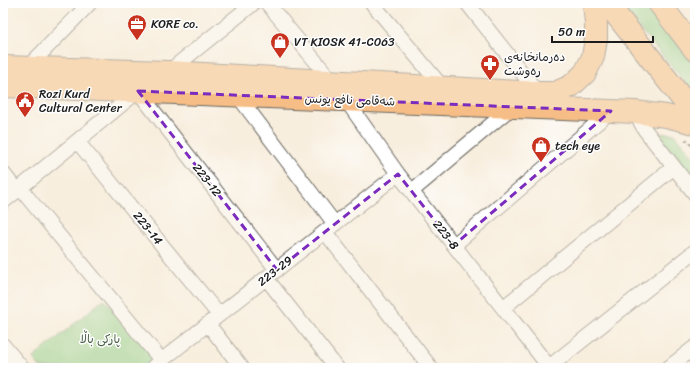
<svg xmlns="http://www.w3.org/2000/svg" width="698" height="371" font-family="Sriracha,'Playpen Sans Arabic',sans-serif">
<style>
.green{fill:#89cd86;stroke:#527451}
.lines{fill:none;stroke-linecap:round;stroke-linejoin:round}
.street-casing{stroke:#696660;stroke-width:16}
.primary-casing{stroke:#696660;stroke-width:24}
.highway-casing{stroke:#696660;stroke-width:24}
.path{stroke:#696660;stroke-width:2.5;stroke-dasharray:3 3;stroke-linecap:butt}
.street{stroke:#fff;stroke-width:14}
.primary{stroke:#f6be86;stroke-width:22}
.highway{stroke:#f6be86;stroke-width:22}
.marked{fill:none;stroke:#7b2cbf;stroke-width:3;stroke-dasharray:8 5;stroke-linejoin:round}
.labels{text-anchor:middle;stroke-width:3;stroke-linejoin:round;paint-order:stroke}
.poi-label{font-size:12px;fill:#1c1c1c;stroke:#fff;text-anchor:start}
.street-label{font-size:12px;fill:#1c1c1c;stroke:#fff}
.park-label{font-size:12px;fill:#486346;stroke:#fff}
</style>
<rect width="100%" height="100%" fill="#fff"/>
<filter id="ink" filterUnits="userSpaceOnUse"><feTurbulence type="fractalNoise" baseFrequency=".025" numOctaves="2"/><feDisplacementMap in="SourceGraphic" scale="8" xChannelSelector="R" yChannelSelector="G"/><feConvolveMatrix kernelMatrix="1 2 1 2 8 2 1 2 1" color-interpolation-filters="sRGB"/></filter>
<filter id="wash" filterUnits="userSpaceOnUse"><feTurbulence type="fractalNoise" baseFrequency=".012" numOctaves="4" result="noise"/><feDisplacementMap in="SourceGraphic" scale="16" xChannelSelector="R" yChannelSelector="G"/><feGaussianBlur stdDeviation="0.9" result="paint"/><feColorMatrix in="noise" values="0 0 0 0 0 0 0 0 0 0 0 0 0 0 0 0 0 1.4 0 .05"/><feComposite in="paint" operator="in"/></filter>
<g filter="url(#wash)">
<rect width="100%" height="100%" fill="#f8eede"/>
<path class="green" d="M618,3H644L695,66V94Z
M652,133L675,134L695,159V187Z
M104,299L156,359L145,368H41L33,358Z"/>
</g>
<g filter="url(#ink)">
<g class="lines">
<g class="street-casing">
<path id="street" d="M267,3L332,81L346,100L398,174L550,368
M372,3L443,88
M467,3L538,93
M27,68L90,3
M168,72L254,3
M238,96L335,224
M635,112L645,130L695,194
M77,141L219,315
M3,173L17,191
M20,188L161,360
M412,191L512,107
M3,202L138,91L277,270
M325,232L431,368
M454,245L611,111
M266,278L337,368
M503,308L674,167
M208,324L242,368
M3,345L22,368
M549,367L695,251
M3,368L14,359
M152,368L398,174
M668,368L695,347"/>
</g>
<g class="primary-casing">
<path id="primary" d="M3,67L168,72L538,93H555L571,86L585,73L593,57L596,39V23L594,3
M3,86L635,112L666,116L695,123"/>
</g>
<g class="highway-casing">
<path id="highway" d="M607,3L695,115
M659,3L695,50"/>
</g>
<path class="path" d="M685,141L687,140L695,150"/>
<use href="#street" class="street"/>
<use href="#primary" class="primary"/>
<use href="#highway" class="highway"/>
</g>
</g>
<path d="M0 0H698V371H0ZM138,91L611,111L454,245L398,174L277,270Z" fill="#f8eede" fill-opacity=".55" fill-rule="evenodd"/>
<path class="marked" d="M138,91L611,111L454,245L398,174L277,270Z"/>
<defs>
<g id="office-pin" transform="scale(1)"><path d="M0 17L-7.5 6A9.5 9.5 0 1 1 7.5 6Z" fill="#c8321e" stroke="#fff"/><path d="M-6-3h4V-5.5h4V-3h4V5H-6ZM-1-4.5V-3h2v-1.5ZM-6 0V1H6V0Z" fill="#fff"/></g>
<g id="shop-pin" transform="scale(1)"><path d="M0 17L-7.5 6A9.5 9.5 0 1 1 7.5 6Z" fill="#c8321e" stroke="#fff"/><path d="M-5-2.5h2.3a2.7 3.5 0 0 1 5.4 0H5L5.5 6h-11ZM-1.5-2.5h3a1.5 2.3 0 0 0-3 0Z" fill="#fff"/></g>
<g id="pharmacy-pin" transform="scale(1)"><path d="M0 17L-7.5 6A9.5 9.5 0 1 1 7.5 6Z" fill="#c8321e" stroke="#fff"/><path d="M-2-6h4v4h4v4h-4v4h-4v-4h-4v-4h4Z" fill="#fff"/></g>
<g id="civic-pin" transform="scale(1)"><path d="M0 17L-7.5 6A9.5 9.5 0 1 1 7.5 6Z" fill="#c8321e" stroke="#fff"/><path d="M-.6-6.5H3V-4.5H.6V-3L4-1V1h2V6H-6V1h2V-1L-.6-3ZM-1.2 2.5V6h2.4V2.5Z" fill="#fff"/></g>
</defs>
<g fill-rule="evenodd">
<use href="#office-pin" x="137" y="24"/>
<use href="#shop-pin" x="280" y="42"/>
<use href="#pharmacy-pin" x="490" y="64"/>
<use href="#civic-pin" x="25" y="101"/>
<use href="#shop-pin" x="541" y="146"/>
</g>
<g class="labels">
<g class="poi-label">
<text x="151" y="28">KORE co.</text>
<text x="294" y="46">VT KIOSK 41-C063</text>
<text x="504" y="61">دەرمانخانەی<tspan x="504" dy="14">رەوشت</tspan></text>
<text x="39" y="98">Rozi Kurd<tspan x="39" dy="14">Cultural Center</tspan></text>
<text x="555" y="150">tech eye</text>
</g>
<g class="street-label">
<text transform="translate(350 100) rotate(2)" y="4">شەقامی نافع یونس</text>
<text transform="translate(207 180) rotate(52)" y="4">223-12</text>
<text transform="translate(148 228) rotate(51)" y="4">223-14</text>
<text transform="translate(446 235) rotate(52)" y="4">223-8</text>
<text transform="translate(275 271) rotate(-38)" y="4">223-29</text>
</g>
<g class="park-label">
<text x="100" y="343">پارکی باڵا</text>
</g>
</g>
<rect width="698" height="371" fill="none" stroke="#fff" stroke-width="16"/>
<path d="M552 36v6h101v-6" fill="none" stroke="#1c1c1c" stroke-width="2"/>
<text x="558" y="36" font-size="12" fill="#1c1c1c" stroke="#ffffff" stroke-width="3" paint-order="stroke">50 m</text>
</svg>
